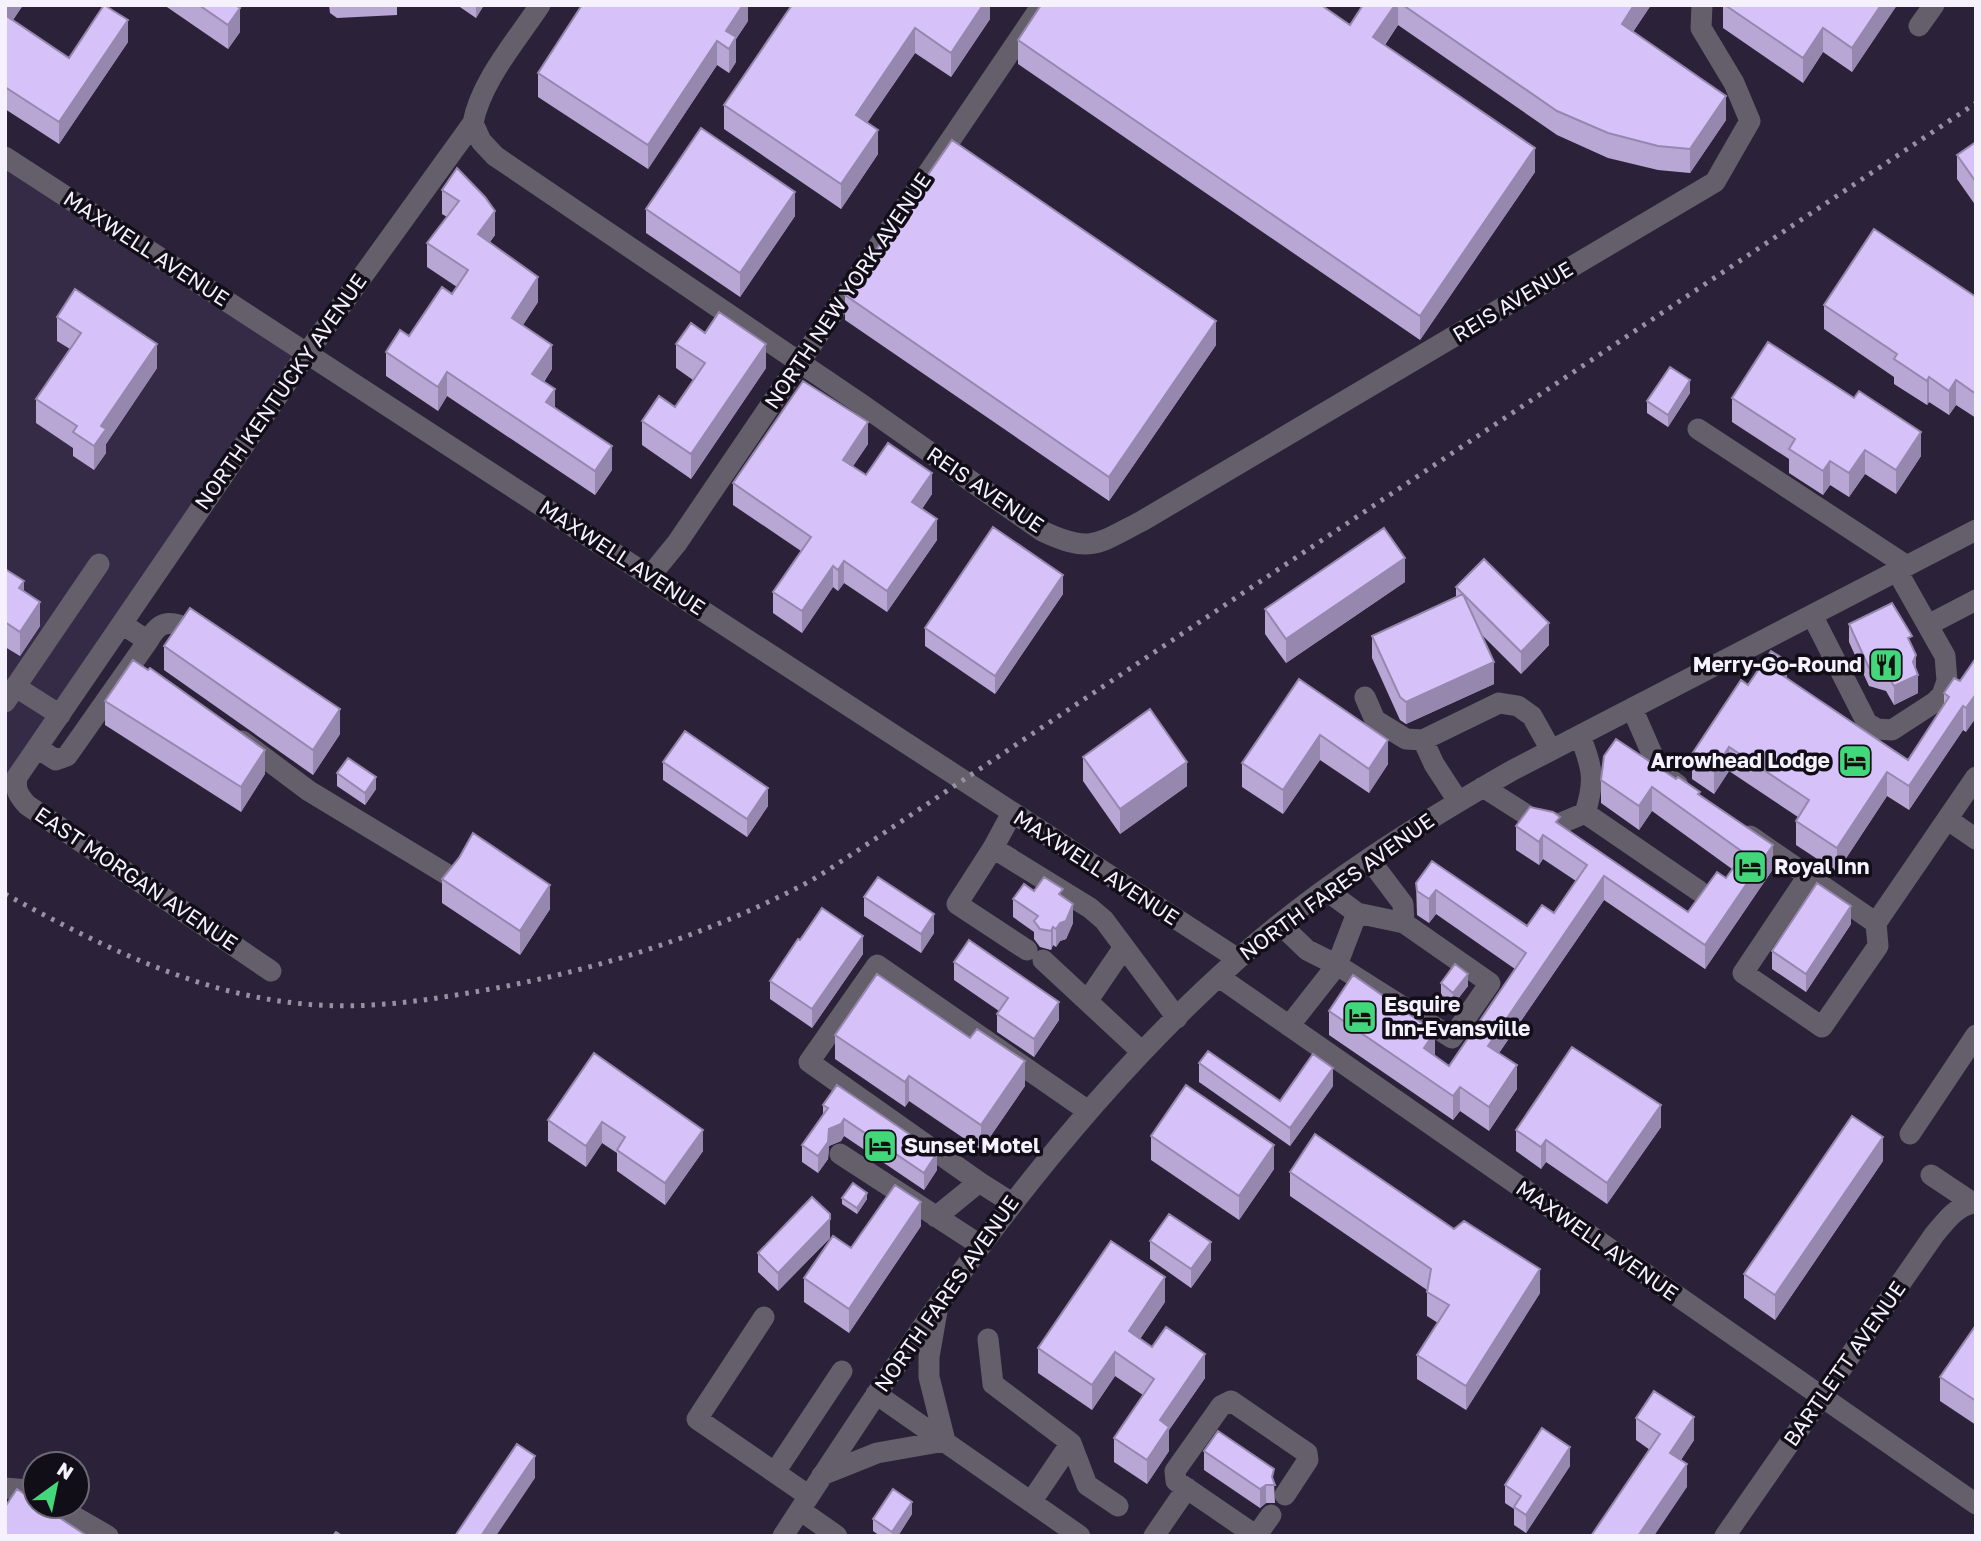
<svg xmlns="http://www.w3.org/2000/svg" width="1981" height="1541" font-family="'Golos Text',sans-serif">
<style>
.built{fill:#362b47}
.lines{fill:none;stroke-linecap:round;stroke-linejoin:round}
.minor{stroke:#645f6b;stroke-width:21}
.rail{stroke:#9791a2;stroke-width:5;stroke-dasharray:3.5 7;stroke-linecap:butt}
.wall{fill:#b8a6d5}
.shaded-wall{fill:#9687ae}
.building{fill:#d6c1f8;stroke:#9687ae;stroke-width:2}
.labels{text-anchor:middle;stroke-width:7;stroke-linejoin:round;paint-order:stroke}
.street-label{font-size:21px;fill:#f5f1fd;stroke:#120e18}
.poi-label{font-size:21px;font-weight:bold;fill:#f5f1fd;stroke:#120e18;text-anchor:start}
</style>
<rect width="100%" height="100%" fill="#2b2239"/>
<path class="built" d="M5,158L307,353L16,787L5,797Z"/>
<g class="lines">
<path class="minor" d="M1919,26L1934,5
M473,123L481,141L495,156L861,404L1042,531C1091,554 1097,544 1142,521L1715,182L1750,121L1734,83L1701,28L1702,5
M5,157L1238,959
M1698,429L1907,566
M650,576L677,543L1042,5
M1812,615L1867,723L1877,729L1892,730L1935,702L1942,695L1947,681L1945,656L1897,571
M1928,625L1976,600
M148,641C156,627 163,620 179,625
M16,687L60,715
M1365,697L1375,720L1406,739L1423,740L1499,703L1518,706L1532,716L1551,750
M5,702L99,564
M1632,708L1660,772L1678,785
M1423,740L1434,764L1458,801
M242,741L309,791L448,875
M37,748L56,760L67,756L148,641L122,624
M1483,787L1530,817L1559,824L1585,813C1596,779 1592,768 1580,735
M1585,813L1699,891
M1947,819L1976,839
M1750,836L1876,923L1976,777
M993,848L1012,813
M1369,859L1403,904L1404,923
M1808,876L1743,973L1822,1027L1878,946L1876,923
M1280,924L1307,950L1337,965L1357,913
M1027,950L957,904L993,848L1090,908L1104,920L1177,1018
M1043,960L1142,1052
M271,971L27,805C18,795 15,790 17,777L307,353L473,123C481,81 517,40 540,5
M1219,977L1976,1504
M1088,1000L1124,947
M1289,1026L1337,965L1452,1038L1490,983L1404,923L1357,913L1326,890
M1910,1134L1976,1035
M840,1154L980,1245
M1931,1175L1973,1203L1976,1202
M979,1182L809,1062L877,965L1088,1111
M936,1217L979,1182L1012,1203
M764,1317L697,1419L809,1496
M988,1339L993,1384L1071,1443L1031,1502
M876,1394L1080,1536
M1071,1443L1087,1485L1118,1506
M775,1472L842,1371
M822,1475L877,1453L945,1441L929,1377V1357L937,1311
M5,1488L28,1490L35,1494
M56,1506L108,1536
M800,1510L837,1536
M1249,1531L1259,1532L1271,1515
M783,1536C918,1329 1052,1124 1238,959C1321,885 1417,825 1513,770L1976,530
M1154,1536L1187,1488
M1245,1536L1249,1531L1176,1481L1175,1471L1221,1406L1231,1401L1307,1453L1308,1460L1285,1495
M1725,1536L1934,1235C1945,1222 1955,1207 1973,1203"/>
<path class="rail" d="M5,894C95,943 192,992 295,1003C354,1010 410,1003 468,993C583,974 695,940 799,887C819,877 838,863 857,851L1976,103"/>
</g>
<path class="wall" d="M5,5H23L13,20L69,58L128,42L59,144L5,109Z
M164,5H241L239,8L240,32L228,49Z
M329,5H397V15L337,18L330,13Z
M457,5H484L476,18Z
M748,5V21L736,39V62L729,73L717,65L648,169L538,97V73Z
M792,5H990V19L951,77L915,53L867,123L878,154L841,209L724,129V105Z
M1363,5H1651L1633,32L1726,120L1690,173L1658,170L1608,158L1557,135L1398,25L1385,45L1535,172L1420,340L1018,64V40L1350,25Z
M1723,5H1897L1852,72L1823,52L1803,83L1723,28Z
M1976,142V206L1957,179V155Z
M457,168L495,235L490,242L538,302L523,325L552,369L544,382L555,407L612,470L595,495L447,396L438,411L386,376V352L409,336L452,294L457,287L427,267V243L447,217L442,214V190Z
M646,209L795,216L740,297L646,233Z
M845,295L1216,345L1109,501L845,320Z
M1976,297V418L1956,405L1949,415L1929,402L1927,405L1894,384V377L1824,329V305Z
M57,317L157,368L106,444V453L94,470L73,456V448L36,423V399L70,349L57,341Z
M705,333L766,368L691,479L642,445V421L675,407L693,380L676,368V344Z
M1690,393L1668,427L1647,413V401Z
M1732,398L1921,456L1896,494L1865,474L1849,497L1830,485L1823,495L1789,473V459L1732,422Z
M868,444L853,466L866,475L932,494L922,509L937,540L887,612L844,583L838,591L833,587L802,633L773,613V592L801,551L733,505V483Z
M5,569L24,591L40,626L20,656L5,647Z
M1405,582L1286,663L1265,634V609Z
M1456,587L1549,645L1521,674L1482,635L1494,684L1406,724L1400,720L1372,658V636L1456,598Z
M1063,594L995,694L925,646V628Z
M1849,624L1912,646L1916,669L1918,693L1894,705L1886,691L1869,686L1849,642Z
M164,646L340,734L313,775L164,670Z
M1976,658L1966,732L1963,730L1909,810L1887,796L1837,872L1796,845V821L1798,817L1729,771L1714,794L1692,779V754L1787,678L1908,760L1944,706V693L1960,681Z
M148,670L265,774L241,812L105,725V701Z
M1299,679L1388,764L1369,793L1320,760L1283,814L1242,787V763Z
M1083,757L1187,786L1120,834L1083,781Z
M663,762L768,806L747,837L663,780Z
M337,773L376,789L365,805L337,786Z
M1601,780L1700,795L1773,869L1705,969L1604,900L1499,1053L1517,1089L1489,1131L1460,1111L1453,1120L1329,1035V1011L1435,1056L1449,1066L1515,969L1436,914L1429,923L1417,915L1416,883L1527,926L1554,913L1576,881L1543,859L1539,865L1516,850V826L1560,825L1688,912L1726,878L1732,869L1652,811L1639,830L1601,803Z
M459,858L550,909L520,955L442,903V879Z
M1034,891L1063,897L1073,923L1066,939L1060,941L1056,947L1053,945L1051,950L1040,947L1034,939V932L1013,917V899Z
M864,897L934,933L921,953L864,916Z
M1851,924L1806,992L1772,969V951Z
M800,940L863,954L812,1028L770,999V981Z
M954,962L1059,1020L1034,1057L997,1032V1014L999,1011L954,980Z
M1441,983L1468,986L1453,1005L1441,996Z
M835,1035L1025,1086L981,1150L909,1101L905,1107L835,1059Z
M594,1053L703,1151L665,1205L617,1171V1153L602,1143L586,1167L548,1141V1120Z
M1199,1063L1280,1101L1333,1086L1290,1146L1199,1082Z
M823,1105L937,1170L924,1190L844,1136L841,1141L829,1146L828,1159L818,1173L802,1162V1145L823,1115Z
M1661,1127L1607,1204L1546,1162L1541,1169L1516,1151V1130Z
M1151,1136L1274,1169L1239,1220L1151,1160Z
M1883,1161L1775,1320L1744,1298V1274Z
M1290,1172L1540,1293L1466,1410L1417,1379V1355L1438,1323L1427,1316V1290L1290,1196Z
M842,1198L867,1199L857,1214L842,1204Z
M921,1226L849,1333L804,1302V1278L851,1248Z
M830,1238L778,1291L758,1272V1253Z
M1150,1241L1211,1260L1191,1288L1150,1259Z
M1165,1302L1140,1339L1205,1378L1169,1430V1451L1147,1484L1114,1462V1438L1143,1395L1115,1376L1092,1410L1038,1373V1348Z
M1976,1325V1425L1940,1401V1377Z
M1636,1418L1694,1440L1681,1460L1687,1487L1650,1450L1636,1440Z
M1204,1451L1274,1483L1275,1503H1266L1260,1508L1204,1470Z
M1570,1466L1526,1533L1514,1525V1509L1505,1503V1485Z
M912,1514L898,1536H880L873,1531V1519Z"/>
<path class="shaded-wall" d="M8,5H23L5,32V10Z
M476,5H484L476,18Z
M743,5H748V21L736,39V62L729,73V49L726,31Z
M983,5H990V19L951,77V53Z
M1395,5H1398V25L1373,61V37Z
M1634,5H1651L1622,48V24Z
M1881,5H1897L1852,72V48Z
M240,8V32L228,49V25Z
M128,20V42L59,144V122Z
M915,28V53L856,139V115Z
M1823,28V52L1803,83V58Z
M717,41V65L648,169V145Z
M1726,96V120L1690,173V149Z
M878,130V154L841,209V184Z
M1535,148V172L1420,340V316Z
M795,192V216L740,297V273Z
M495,211V235L478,258V234Z
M538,277V302L512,342V318Z
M1216,321V345L1109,501V477Z
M157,344V368L106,444V453L94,470V446L101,426Z
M766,344V368L691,479V454Z
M552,345V369L532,398V374Z
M447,372V396L438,411V387Z
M1929,377V402L1927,405V381Z
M1690,380V393L1668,427V415Z
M1956,380V405L1949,415V391Z
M555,389V413L546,402Z
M868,422V444L843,481V460Z
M1921,432V456L1896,494V470Z
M612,446V470L595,495V471Z
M1865,450V474L1849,497V473Z
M1830,461V485L1823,495V471Z
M932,473V494L912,523V502Z
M937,519V540L887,612V591Z
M1405,558V582L1286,663V639Z
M844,561V583L838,591V570Z
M833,566V587L802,633V611Z
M1063,575V594L995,694V676Z
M24,581V605L19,588Z
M40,602V626L20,656V632Z
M1549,623V645L1521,674V652Z
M1916,655V673L1918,675V693L1894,705V686L1913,662Z
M1787,661V685L1779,673Z
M1494,662V684L1406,724V702Z
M1976,694V718L1966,732V708Z
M1963,706V730L1909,810V786Z
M340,709V734L313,775V750Z
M1320,735V760L1283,814V790Z
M1388,740V764L1369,793V769Z
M1729,747V771L1714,794V770Z
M265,750V774L241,812V787Z
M1187,762V786L1120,834V809Z
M1887,772V796L1837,872V848Z
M376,777V789L365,805V793Z
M1652,787V811L1639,830V806Z
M768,788V806L747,837V819Z
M1543,835V859L1539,865V842Z
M1773,845V869L1705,969V945Z
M1604,876V900L1488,1069V1046Z
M550,885V909L520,955V931Z
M1436,890V914L1429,923V899Z
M1073,904V923L1066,939L1060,941L1056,947V929Z
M1851,906V924L1806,992V974Z
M934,914V933L921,953V934Z
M1053,927V945L1051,950V931Z
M863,936V954L812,1028V1009Z
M1468,974V986L1453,1005V993Z
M1059,1002V1020L1034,1057V1039Z
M1435,1032V1056L1424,1072V1048Z
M1025,1061V1086L981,1150V1125Z
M1517,1065V1089L1489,1131V1107Z
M1333,1068V1086L1290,1146V1128Z
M909,1076V1101L905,1107V1082Z
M1460,1087V1111L1453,1120V1096Z
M1661,1105V1127L1607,1204V1183Z
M844,1119V1136L841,1141L829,1146L828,1159L818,1173V1156L829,1129Z
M602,1122V1143L586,1167V1146Z
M703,1130V1151L665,1205V1183Z
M1883,1137V1161L1775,1320V1295Z
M1546,1140V1162L1541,1169V1147Z
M1274,1145V1169L1239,1220V1196Z
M937,1153V1170L924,1190V1173Z
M867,1193V1199L857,1214V1208Z
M921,1202V1226L849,1333V1309Z
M830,1219V1238L778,1291V1273Z
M1211,1242V1260L1191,1288V1269Z
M1540,1269V1293L1466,1410V1386Z
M1165,1277V1302L1129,1355V1331Z
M1115,1352V1376L1092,1410V1385Z
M1205,1354V1378L1169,1430V1451L1147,1484V1460L1160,1420Z
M1694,1417V1440L1670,1476V1453Z
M1570,1447V1466L1526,1533V1515Z
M535,1456V1478L496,1536H481Z
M1687,1464V1487L1654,1536H1638Z
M1266,1485V1503L1260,1508V1489Z
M912,1502V1514L898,1536H892V1532Z"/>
<path class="building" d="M104,5L128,20L59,122L5,87V15L69,58Z
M199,5H235L240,8L228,25Z
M582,5H743L726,31L736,37L729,49L717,41L648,145L538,73Z
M792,5H983L951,53L915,28L856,115L878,130L841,184L724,105Z
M1041,5H1321L1350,25L1363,5H1395L1373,37L1535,148L1420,316L1018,40Z
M1403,5H1634L1622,24L1726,96L1690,149L1658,146L1608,133L1557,111Z
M1725,5H1881L1852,48L1823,28L1803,58Z
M701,128L795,192L740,273L646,209Z
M952,140L1216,321L1109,477L845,295Z
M1976,142V182L1957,155Z
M457,168L485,197L495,211L478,234L538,277L512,318L552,345L532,374L555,389L546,402L612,446L595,471L447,372L438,387L386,352L400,330L409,336L442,287L452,294L468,270L427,243L459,201L442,190Z
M1874,229L1976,297V394L1956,380L1949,391L1929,377L1927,381L1894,359L1897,354L1824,305Z
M75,289L157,344L101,426L106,429L94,446L73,432L77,426L36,399L81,333L57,317Z
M719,312L766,344L691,454L642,421L659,396L675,407L705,363L676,344L691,323L705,333Z
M1768,342L1854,398L1859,391L1921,432L1896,470L1865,450L1849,473L1830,461L1823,471L1789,449L1795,439L1732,398Z
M1670,367L1690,380L1668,415L1647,401Z
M803,381L868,422L843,460L866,475L888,443L932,473L912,502L937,519L887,591L844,561L838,570L833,566L802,611L773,592L811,537L733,483Z
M993,527L1063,575L995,676L925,628Z
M1384,528L1405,558L1286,639L1265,609Z
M1484,559L1549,623L1521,652L1463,594L1494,662L1406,702L1400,697L1372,636L1463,594L1456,587Z
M5,569L24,581L19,588L40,602L20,632L5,622Z
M1892,603L1912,636L1908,638L1916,655L1913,662L1918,675L1894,686L1886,672L1869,668L1849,624Z
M190,608L340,709L313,750L164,646Z
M1771,651L1787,661L1779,673L1908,760L1949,697L1944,693L1954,678L1960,681L1976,658V694L1966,708L1963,706L1909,786L1887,772L1837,848L1796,821L1809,800L1729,747L1714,770L1692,754L1741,680L1748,685Z
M133,660L148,670L150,668L265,750L241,787L105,701Z
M1299,679L1388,740L1369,769L1320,735L1283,790L1242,763Z
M1150,709L1187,762L1120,809L1083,757Z
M685,731L768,788L747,819L663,762Z
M1616,739L1676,779L1678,777L1700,792L1698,794L1773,845L1705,945L1604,876L1488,1046L1517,1065L1489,1107L1460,1087L1453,1096L1329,1011L1353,975L1435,1032L1424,1048L1449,1066L1526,953L1436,890L1429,899L1417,891L1416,883L1432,861L1527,926L1542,905L1554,913L1587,865L1543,835L1539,842L1516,826L1530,807L1553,812L1560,817L1556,822L1688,912L1717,872L1726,878L1744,853L1652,787L1639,806L1601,780L1604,756Z
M348,758L376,777L365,793L337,773Z
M473,833L550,885L520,931L442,879L459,858Z
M878,877L934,914L921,934L864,897Z
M1044,877L1063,889L1059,894L1073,904L1066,921L1060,923L1056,929L1053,927L1051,931L1040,929L1034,921L1038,916L1013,899L1024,884L1034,891Z
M1817,883L1851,906L1806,974L1772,951Z
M822,908L863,936L812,1009L770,981L798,939L800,940Z
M969,940L1059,1002L1034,1039L997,1014L1008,998L954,962Z
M1455,964L1468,974L1453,993L1441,983Z
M877,974L970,1038L977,1029L1025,1061L981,1125L909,1076L905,1082L835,1035Z
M1572,1047L1661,1105L1607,1183L1546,1140L1541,1147L1516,1130Z
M1208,1051L1280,1101L1313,1054L1333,1068L1290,1128L1199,1063Z
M594,1053L703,1130L665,1183L617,1150L625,1137L602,1122L586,1146L548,1120Z
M837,1085L937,1153L924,1173L844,1119L841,1124L829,1129L828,1142L818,1156L802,1145L828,1108L823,1105Z
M1186,1085L1274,1145L1239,1196L1151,1136Z
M1852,1116L1883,1137L1775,1295L1744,1274Z
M1315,1134L1454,1229L1464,1221L1540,1269L1466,1386L1417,1355L1449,1305L1427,1292L1431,1269L1290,1172Z
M853,1183L867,1193L857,1208L842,1198Z
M895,1185L921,1202L849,1309L804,1278L833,1236L851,1248Z
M812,1197L830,1214V1219L778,1273L758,1253Z
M1169,1214L1211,1242L1191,1269L1150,1241Z
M1111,1241L1165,1277L1129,1331L1152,1347L1166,1327L1205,1354L1160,1420L1169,1427L1147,1460L1114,1438L1154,1379L1115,1352L1092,1385L1038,1348Z
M1976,1325V1401L1940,1377Z
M1654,1391L1694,1417L1670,1453L1687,1464L1638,1536H1591L1660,1434L1636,1418Z
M1542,1428L1570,1447L1526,1515L1514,1507L1521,1496L1505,1485Z
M1218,1431L1274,1469L1272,1477L1275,1485H1266L1260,1489L1204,1451Z
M517,1444L535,1456L481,1536H455Z
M17,1489L35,1501V1506H42L87,1536H5V1507Z
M893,1489L912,1502L892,1532L873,1519Z
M336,1532L342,1536H333Z"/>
<defs>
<g id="restaurant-square" transform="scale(1.75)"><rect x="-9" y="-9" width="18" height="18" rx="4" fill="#43d77b" stroke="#120e18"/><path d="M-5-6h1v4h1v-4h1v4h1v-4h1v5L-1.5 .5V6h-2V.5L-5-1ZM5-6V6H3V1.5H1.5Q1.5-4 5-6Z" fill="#111"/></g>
<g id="hotel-square" transform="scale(1.75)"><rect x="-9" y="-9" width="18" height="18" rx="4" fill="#43d77b" stroke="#120e18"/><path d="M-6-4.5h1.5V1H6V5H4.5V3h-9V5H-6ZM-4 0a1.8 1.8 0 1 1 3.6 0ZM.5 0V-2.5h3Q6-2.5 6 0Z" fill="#111"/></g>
</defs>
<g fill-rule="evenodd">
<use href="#restaurant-square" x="1886" y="665"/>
<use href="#hotel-square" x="1855" y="761"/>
<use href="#hotel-square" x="1750" y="867"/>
<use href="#hotel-square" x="1360" y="1017"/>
<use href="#hotel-square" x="880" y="1146"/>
</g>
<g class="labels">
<g class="street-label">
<text transform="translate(146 249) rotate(33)" y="7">MAXWELL AVENUE</text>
<text transform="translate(848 291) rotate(-56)" y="7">NORTH NEW YORK AVENUE</text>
<text transform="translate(1513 302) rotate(-31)" y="7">REIS AVENUE</text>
<text transform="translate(281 392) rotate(-55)" y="7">NORTH KENTUCKY AVENUE</text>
<text transform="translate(985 490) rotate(34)" y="7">REIS AVENUE</text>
<text transform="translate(622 558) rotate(33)" y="7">MAXWELL AVENUE</text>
<text transform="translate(1096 868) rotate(33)" y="7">MAXWELL AVENUE</text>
<text transform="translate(136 879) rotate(34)" y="7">EAST MORGAN AVENUE</text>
<text transform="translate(1337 887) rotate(-36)" y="7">NORTH FARES AVENUE</text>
<text transform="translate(1597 1241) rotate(35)" y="7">MAXWELL AVENUE</text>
<text transform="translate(947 1294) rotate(-55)" y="7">NORTH FARES AVENUE</text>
<text transform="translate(1845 1364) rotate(-55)" y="7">BARTLETT AVENUE</text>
</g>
<g class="poi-label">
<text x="1862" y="672" text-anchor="end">Merry-Go-Round</text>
<text x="1830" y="768" text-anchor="end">Arrowhead Lodge</text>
<text x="1774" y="874">Royal Inn</text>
<text x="1384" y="1012">Esquire<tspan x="1384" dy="24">Inn-Evansville</tspan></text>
<text x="904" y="1153">Sunset Motel</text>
</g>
</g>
<rect width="1981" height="1541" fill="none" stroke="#f5f1fd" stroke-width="14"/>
<g transform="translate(56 1485) rotate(33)"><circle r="33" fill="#120e18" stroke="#6d6974" stroke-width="2"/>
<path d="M0-5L12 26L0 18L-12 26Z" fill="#43d77b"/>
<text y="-10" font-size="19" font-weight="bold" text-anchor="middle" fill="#f5f1fd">N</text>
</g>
</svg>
